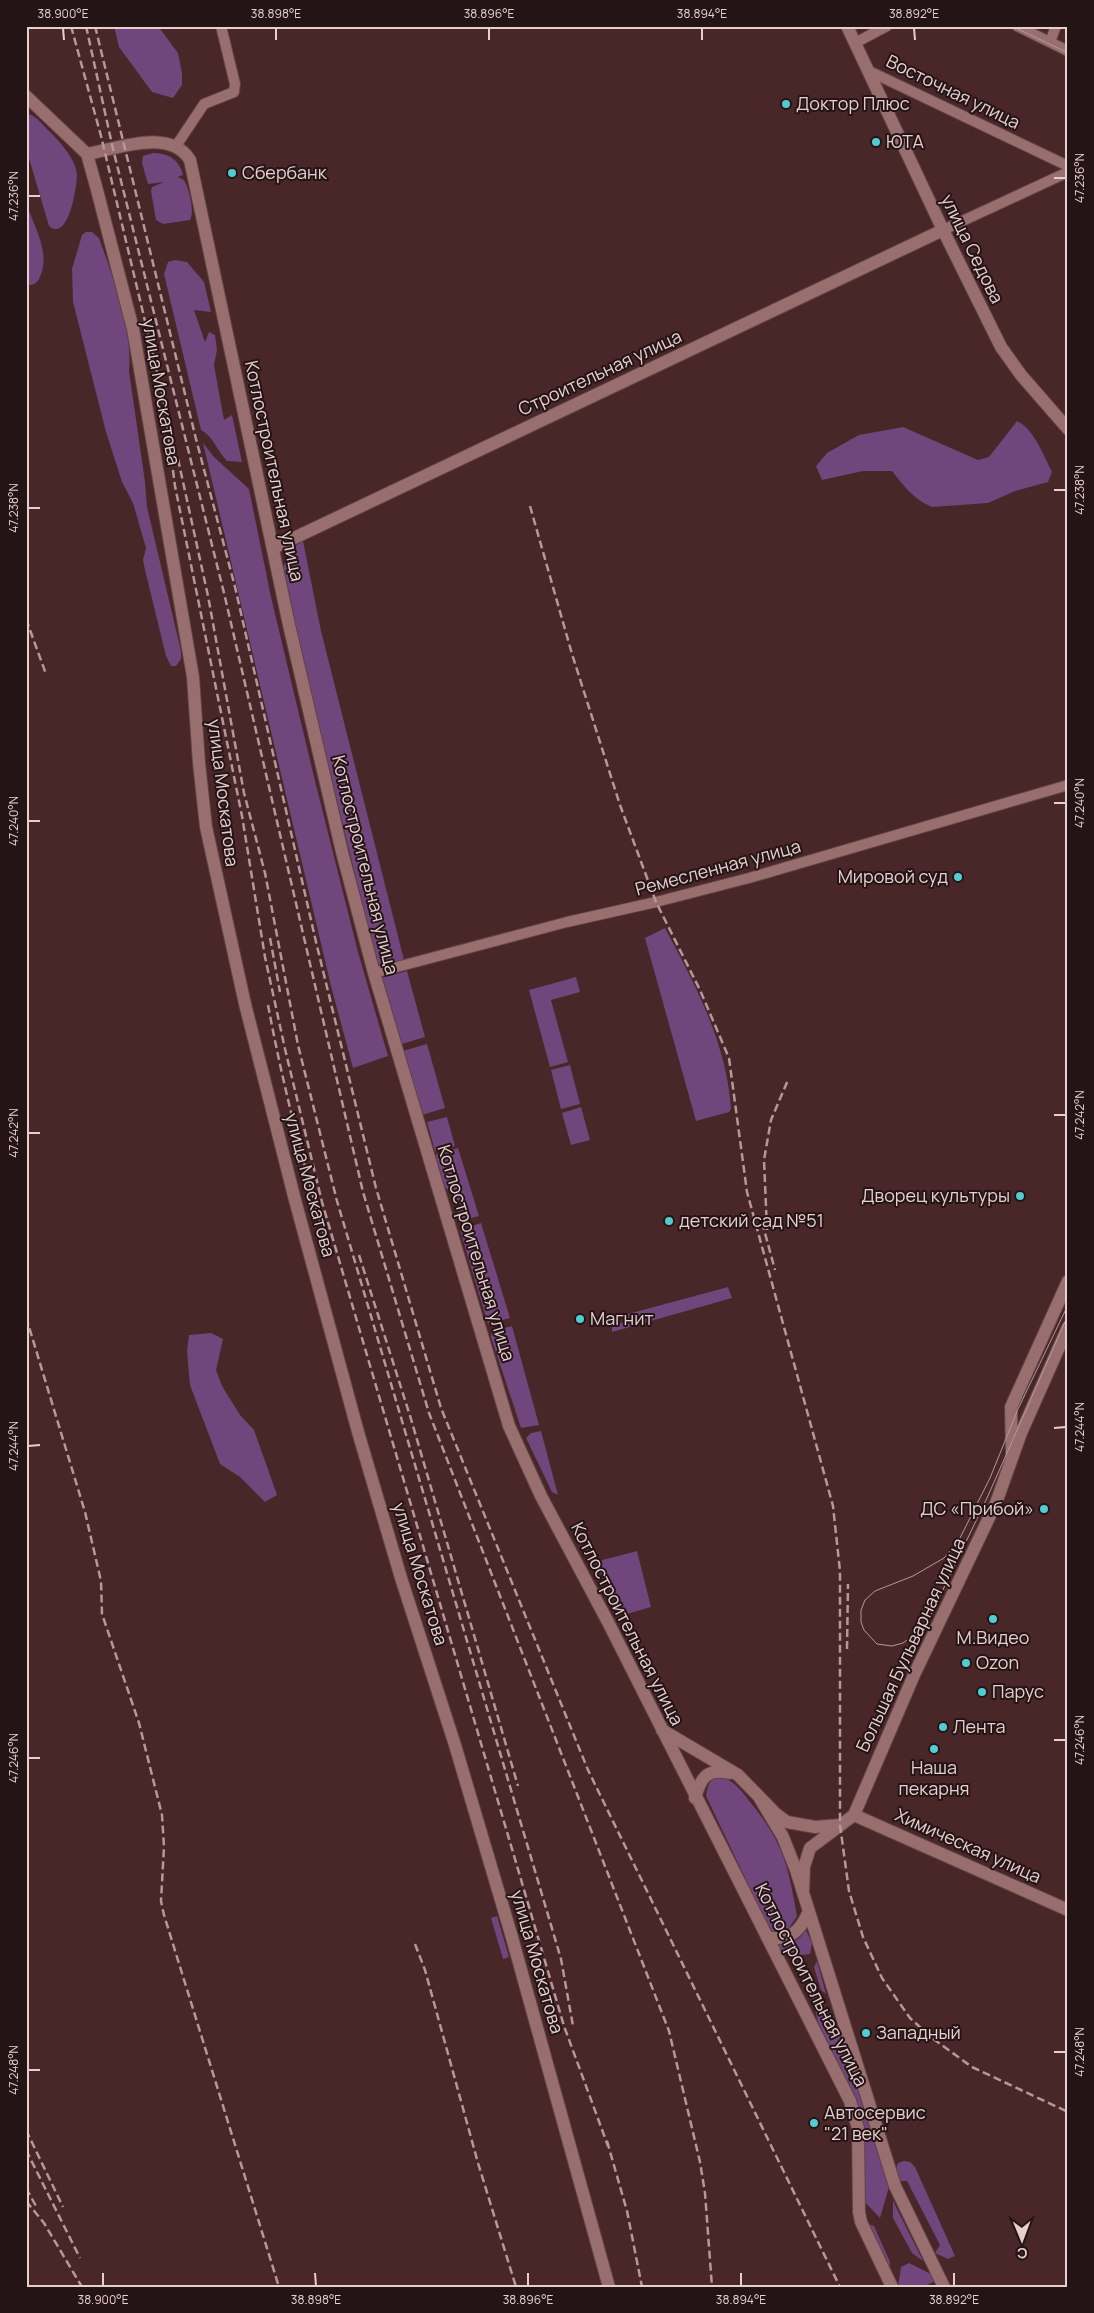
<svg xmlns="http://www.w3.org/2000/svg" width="1094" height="2313" font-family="Manrope,sans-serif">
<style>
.green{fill:#70467c}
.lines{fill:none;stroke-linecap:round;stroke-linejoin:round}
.minor-casing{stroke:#614345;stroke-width:12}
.tertiary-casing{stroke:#614345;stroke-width:14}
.secondary-casing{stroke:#614345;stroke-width:14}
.minor{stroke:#986e6f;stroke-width:10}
.tertiary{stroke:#986e6f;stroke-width:12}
.secondary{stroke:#986e6f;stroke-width:12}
.tram{stroke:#b5999a;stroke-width:1}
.rail{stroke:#b5999a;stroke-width:2.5;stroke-dasharray:8 4;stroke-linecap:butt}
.ticks{fill:none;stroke:#e7cfcf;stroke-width:2}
.poi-dot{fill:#51ccd1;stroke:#241415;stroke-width:2}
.labels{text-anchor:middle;stroke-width:4;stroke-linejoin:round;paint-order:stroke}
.street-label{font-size:18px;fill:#e7cfcf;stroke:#241415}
.poi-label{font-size:18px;fill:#e7cfcf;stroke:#241415;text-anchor:start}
.neatline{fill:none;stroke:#e7cfcf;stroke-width:2}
.ticks-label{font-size:12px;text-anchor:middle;fill:#e7cfcf}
</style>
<rect width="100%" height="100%" fill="#492627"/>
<path class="green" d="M114,26H158L178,53L182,73V85L173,98L152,92L119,47Z
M29,114C37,117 43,125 49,131C60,142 75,158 77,174C77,185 69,243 49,226L28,155L26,115Z
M153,153C168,153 179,159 183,175L178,177L184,180C189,189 195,211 190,220L163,224L156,220L151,191L152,187L164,182L148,184L142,163L143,156Z
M26,203C34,226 52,255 39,279C36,284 32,286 26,285Z
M86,232H92L99,238C113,277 133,329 129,371L145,482L147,507L181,651V659L176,666H171L166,656L145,570L143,560L146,548L133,503L122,482L106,432L73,302L72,269L82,235Z
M175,260L187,262L204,282L211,312L194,310L205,342L209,332L215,335L217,350L214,365L224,420L232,415L242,462L227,461C217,451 213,436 201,430L164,274L168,262Z
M1017,421C1034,429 1044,456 1052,472L1048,482L1015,491L988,503L932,507C914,500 903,485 892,471H863L822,480L816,466L827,453L859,435L903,427L978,460L989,457Z
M203,443L214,457L249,489L271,597L315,781L358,952L388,1056L353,1068L331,986Z
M303,541L321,631L405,964L379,971L298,644L283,568L292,548Z
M665,928C695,984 727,1044 731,1109L729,1112L696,1121L645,938Z
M407,971L425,1037L402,1044L381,978Z
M576,977L580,992L551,1000L568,1062L550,1067L529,990Z
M427,1044L445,1108L422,1115L403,1051Z
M570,1065L580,1104L561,1109L551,1070Z
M581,1107L590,1140L571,1145L562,1113Z
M447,1117L455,1146L435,1151L427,1122Z
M458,1148L479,1216L463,1220L456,1219V1213L462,1209L459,1202L444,1186L435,1155Z
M481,1223L510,1318L488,1324L460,1230Z
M728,1287L732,1298L612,1332V1326L627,1321L628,1314Z
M512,1326L539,1425L521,1428L491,1337L492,1332Z
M211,1333L223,1339L216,1370L222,1386L240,1415L254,1430L277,1495L265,1502L240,1477L220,1464L190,1385L187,1351L189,1335Z
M541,1431L558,1495L552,1492L526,1438L531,1433Z
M637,1551L651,1607L623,1615L595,1562Z
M723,1777C736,1783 742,1791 751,1803C784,1844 788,1865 797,1916L787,1931L778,1933L770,1930L706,1796L708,1786L712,1779Z
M497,1916L509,1957L503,1959L491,1918Z
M806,1930L812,1943L810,1954C795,1956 787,1957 777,1944C791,1944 798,1942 806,1930Z
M817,1961L826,1994L821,1990L814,1967Z
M817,1994L842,2040L889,2187L880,2218L861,2198L863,2135L820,2031L812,1996Z
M904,2161L910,2162L915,2167L955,2256L948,2259L935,2253L940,2245L907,2181H898L896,2168L898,2163Z
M893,2201L923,2261L912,2253L893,2218Z
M866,2223L874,2226L890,2262V2273Z
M909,2263L931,2274L935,2281L923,2287H898L901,2267Z"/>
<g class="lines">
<g class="minor-casing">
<path id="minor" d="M1017,26L1068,51
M1050,42L1056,26
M855,43L887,26
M869,71L1068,166
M176,146L204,104L234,92L235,84L221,26
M943,230L1068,172
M374,973L567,922L656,902L749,878L1068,785"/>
</g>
<g class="tertiary-casing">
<path id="tertiary" d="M273,548L943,230
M854,1815L1068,1910"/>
</g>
<g class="secondary-casing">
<path id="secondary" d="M847,26L943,230L1001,347L1021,375L1068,429
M26,96L87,154L97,190L133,329L193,677L199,763L206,827L245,1004L295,1200L358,1432L401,1578L455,1745L511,1934L609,2287
M87,154C117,149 170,127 190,160L289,625L342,852L374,973L509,1426L541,1496L609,1624L850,2101L858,2128L859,2212L861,2222L892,2287
M1012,1457L1011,1407L1068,1281
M662,1730L738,1775L775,1813L787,1822L815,1827L840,1825
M759,1797L783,1837L796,1870L895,2186L944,2287
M695,1798C701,1777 707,1768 730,1773
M803,1893L804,1867L810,1848L854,1815L914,1675L996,1503L1021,1433L1068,1327
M767,1937C788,1942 800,1932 808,1913"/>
</g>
<use href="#minor" class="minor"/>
<use href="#tertiary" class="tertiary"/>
<use href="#secondary" class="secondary"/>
<path class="tram" d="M1012,26L1068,53
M1068,1305L1018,1409L990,1478L958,1542L944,1558L913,1576L875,1591L865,1600L861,1610V1622L864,1630L877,1644L892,1646L903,1643L925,1627L987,1498L1068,1315"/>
<path class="rail" d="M71,26L101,136L164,401L175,486L242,816L265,957L285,1049L322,1202L564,2026L608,2146
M86,26L113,149L224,593L363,1192L429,1413L669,2031L700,2162L705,2193L712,2287
M95,26L196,439L235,587L316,942L376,1188L441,1408L588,1770L840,2287
M178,459L208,596L244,793L265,873L298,1045L337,1201L561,1959L573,2026
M530,506L572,654L620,805L656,902L700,990L729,1058L747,1192L833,1506L840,1571V1825L849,1891L863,1937L882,1978L910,2018L932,2038L972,2067L1068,2112
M26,619L46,674
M270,938L280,992
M268,1005C283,1086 304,1168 328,1247
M762,1222L775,1270
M767,1230L764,1160L771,1120L788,1080
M359,1255L411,1419L518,1786
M26,1317L85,1512L101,1581L102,1614L139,1723L162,1815L164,1847L161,1901L164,1915L279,2287
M847,1649L848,1584
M415,1944L425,1970L478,2163L516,2287
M26,2130L63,2207
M607,2141L627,2211L642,2287
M26,2150L80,2258
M26,2188L36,2206
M26,2201L44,2223L82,2287"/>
</g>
<path class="ticks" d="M63,28L64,40M276,28V40M489,28V40M702,28V40M914,28L915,40M1054,178H1066M28,196H40M1054,490H1066M28,508H40M1054,803H1066M28,821H40M1054,1115H1066M28,1133H40M1054,1428L1066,1427M28,1446L40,1445M1054,1740H1066M28,1758H40M1054,2052H1066M28,2070H40M103,2273V2286M315,2273L316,2286M528,2273V2286M741,2273V2286M954,2273V2286"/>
<g class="poi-dot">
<circle cx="786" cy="104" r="5"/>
<circle cx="876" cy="142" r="5"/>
<circle cx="232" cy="173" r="5"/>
<circle cx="958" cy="877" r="5"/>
<circle cx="1020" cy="1196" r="5"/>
<circle cx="669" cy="1221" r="5"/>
<circle cx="580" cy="1319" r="5"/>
<circle cx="1044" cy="1509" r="5"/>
<circle cx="993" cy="1619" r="5"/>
<circle cx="966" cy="1663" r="5"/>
<circle cx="982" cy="1692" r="5"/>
<circle cx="943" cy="1727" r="5"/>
<circle cx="934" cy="1749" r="5"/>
<circle cx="866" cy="2033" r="5"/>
<circle cx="814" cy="2123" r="5"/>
</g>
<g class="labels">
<g class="street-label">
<text transform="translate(953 92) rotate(26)" y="6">Восточная улица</text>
<text transform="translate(972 249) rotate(64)" y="6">улица Седова</text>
<text transform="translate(600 373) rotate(-25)" y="6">Строительная улица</text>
<text transform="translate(161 392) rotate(80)" y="6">улица Москатова</text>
<text transform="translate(274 471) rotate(78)" y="6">Котлостроительная улица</text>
<text transform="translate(223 793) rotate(83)" y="6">улица Москатова</text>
<text transform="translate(365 865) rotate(76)" y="6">Котлостроительная улица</text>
<text transform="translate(718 868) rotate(-15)" y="6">Ремесленная улица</text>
<text transform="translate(310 1185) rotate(75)" y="6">улица Москатова</text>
<text transform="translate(476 1253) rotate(73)" y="6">Котлостроительная улица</text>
<text transform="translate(420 1574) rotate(73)" y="6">улица Москатова</text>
<text transform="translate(627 1624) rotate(63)" y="6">Котлостроительная улица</text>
<text transform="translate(911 1645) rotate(-65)" y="6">Большая Бульварная улица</text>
<text transform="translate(968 1846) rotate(24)" y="6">Химическая улица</text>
<text transform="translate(537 1962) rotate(74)" y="6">улица Москатова</text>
<text transform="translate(811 1985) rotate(63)" y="6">Котлостроительная улица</text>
</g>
<g class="poi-label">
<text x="796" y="110">Доктор Плюс</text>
<text x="886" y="148">ЮТА</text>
<text x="242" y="179">Сбербанк</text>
<text x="948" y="883" text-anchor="end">Мировой суд</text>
<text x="1010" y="1202" text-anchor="end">Дворец культуры</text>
<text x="679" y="1227">детский сад №51</text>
<text x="590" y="1325">Магнит</text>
<text x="1034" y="1515" text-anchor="end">ДC «Прибой»</text>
<text x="993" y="1644" text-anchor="middle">М.Видео</text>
<text x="976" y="1669">Ozon</text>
<text x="992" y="1698">Парус</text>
<text x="953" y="1733">Лента</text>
<text x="934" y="1774" text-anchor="middle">Наша<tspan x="934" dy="21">пекарня</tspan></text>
<text x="876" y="2039">Западный</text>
<text x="824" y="2119">Автосервис<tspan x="824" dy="21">"21 век"</tspan></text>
</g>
</g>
<rect width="1094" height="2313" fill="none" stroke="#241415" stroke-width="55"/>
<g transform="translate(1022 2240) rotate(179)" stroke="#241415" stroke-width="4" paint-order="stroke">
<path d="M0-4L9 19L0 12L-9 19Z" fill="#e7cfcf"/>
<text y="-8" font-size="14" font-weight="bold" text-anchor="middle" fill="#e7cfcf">С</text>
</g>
<rect x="28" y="28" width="1038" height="2258" class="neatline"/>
<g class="ticks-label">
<text x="63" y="18">38.900°E</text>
<text x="276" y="18">38.898°E</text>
<text x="489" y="18">38.896°E</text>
<text x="702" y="18">38.894°E</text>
<text x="914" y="18">38.892°E</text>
<text transform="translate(1080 178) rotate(-90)" y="4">47.236°N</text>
<text transform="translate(14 196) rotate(-90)" y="4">47.236°N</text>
<text transform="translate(1080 490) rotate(-90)" y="4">47.238°N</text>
<text transform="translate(14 508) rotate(-90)" y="4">47.238°N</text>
<text transform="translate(1080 803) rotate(-90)" y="4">47.240°N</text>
<text transform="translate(14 821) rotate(-90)" y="4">47.240°N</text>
<text transform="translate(1080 1115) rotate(-90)" y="4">47.242°N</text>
<text transform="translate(14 1133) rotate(-90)" y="4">47.242°N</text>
<text transform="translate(1080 1427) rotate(-90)" y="4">47.244°N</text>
<text transform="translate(14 1446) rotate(-90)" y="4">47.244°N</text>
<text transform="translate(1080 1740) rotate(-90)" y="4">47.246°N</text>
<text transform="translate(14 1758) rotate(-90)" y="4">47.246°N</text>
<text transform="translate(1080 2052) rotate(-90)" y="4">47.248°N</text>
<text transform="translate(14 2070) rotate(-90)" y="4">47.248°N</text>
<text x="103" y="2304">38.900°E</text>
<text x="316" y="2304">38.898°E</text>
<text x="528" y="2304">38.896°E</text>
<text x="741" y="2304">38.894°E</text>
<text x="954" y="2304">38.892°E</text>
</g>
</svg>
